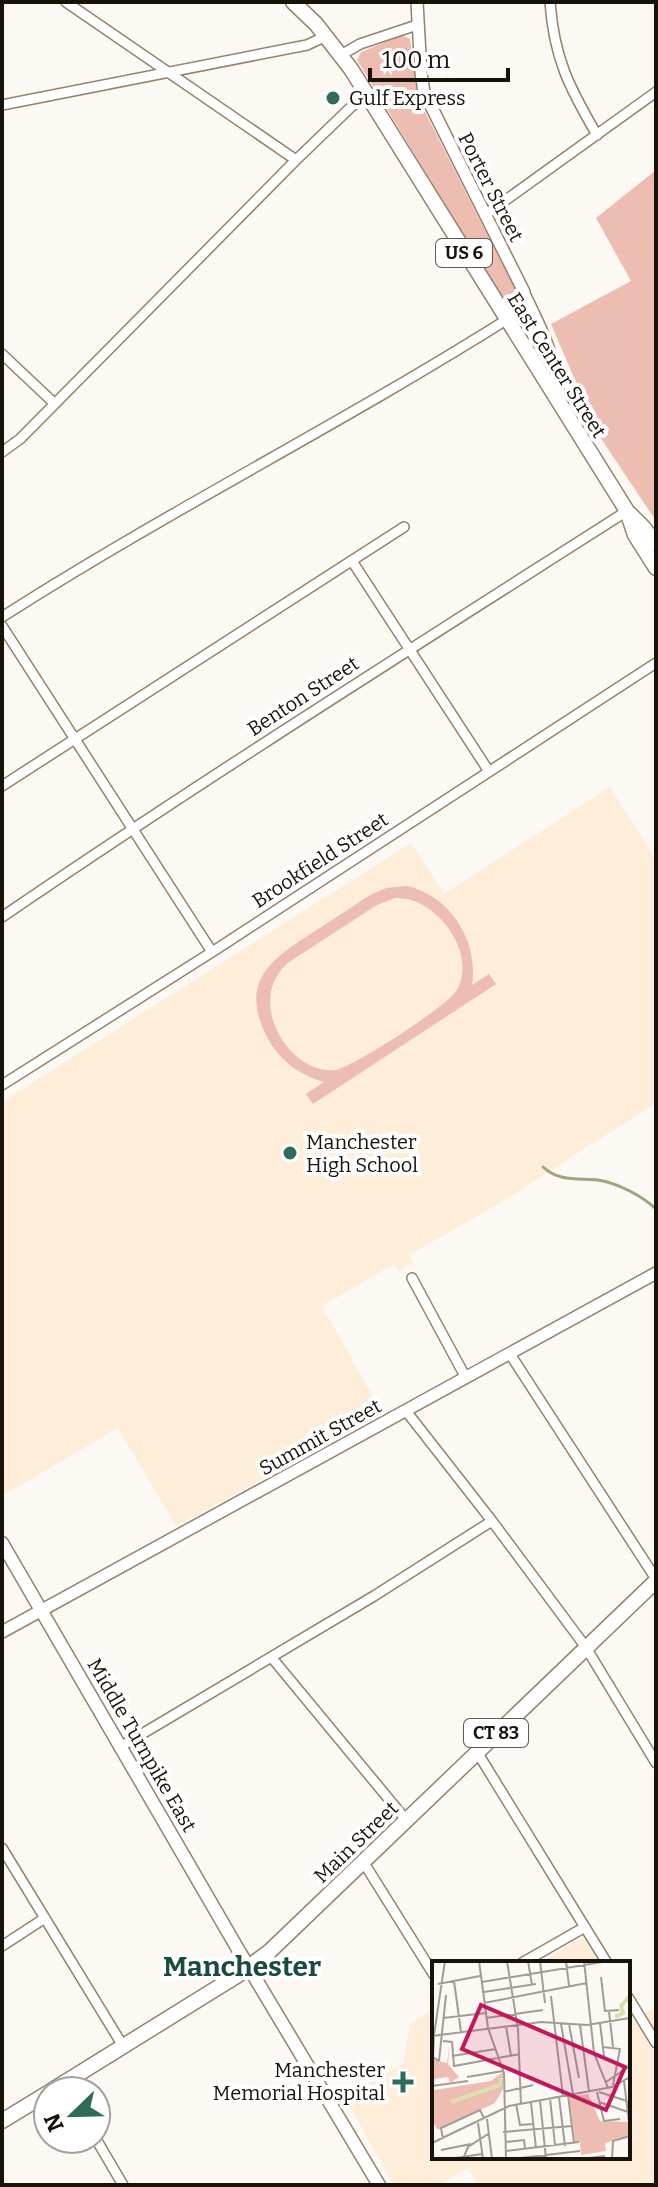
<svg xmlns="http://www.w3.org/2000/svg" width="658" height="2187" font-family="Bitter,serif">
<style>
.built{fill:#fdedd9}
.green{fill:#edbdb2;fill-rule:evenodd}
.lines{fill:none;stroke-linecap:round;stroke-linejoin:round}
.stream{stroke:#a2a27c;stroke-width:3}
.minor-casing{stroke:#96826b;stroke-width:12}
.tertiary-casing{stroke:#96826b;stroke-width:14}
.secondary-casing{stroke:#96826b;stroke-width:15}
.primary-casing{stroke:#96826b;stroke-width:17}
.minor{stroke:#fff;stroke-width:9}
.tertiary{stroke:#fff;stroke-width:11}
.secondary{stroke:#fff;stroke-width:12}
.primary{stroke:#fff;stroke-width:14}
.poi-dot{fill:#2e6c59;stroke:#fff;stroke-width:3}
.labels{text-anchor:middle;stroke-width:8;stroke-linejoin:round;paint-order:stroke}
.shield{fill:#fff;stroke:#5e5953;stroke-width:2}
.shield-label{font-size:18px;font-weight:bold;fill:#191209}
.poi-label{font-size:20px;fill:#191209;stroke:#fff;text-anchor:start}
.street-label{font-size:20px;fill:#191209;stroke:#fff}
.district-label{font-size:28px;font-weight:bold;fill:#194c3d;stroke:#fff}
.inset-river{fill:none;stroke:#dcdfad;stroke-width:4}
.inset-road{fill:none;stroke:#a19c95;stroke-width:2}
.view{fill:#c2185b;fill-opacity:0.15;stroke:#c2185b;stroke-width:4}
.inset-edge{fill:none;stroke:#191209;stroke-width:4}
</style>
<rect width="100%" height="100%" fill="#fcf8f3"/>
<path class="built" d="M610,787L656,860V1103L498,1204L409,1255L414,1264L405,1266L399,1272L394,1264L322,1306L382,1413L176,1526L118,1428L2,1496V1102L411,843L444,894Z
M583,1937L599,1963H540Z
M656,2006V2185H478L468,2168L439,2185H394L345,2098L403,2064L410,2025L428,2012H434V2157H628V2009L635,2019Z"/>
<path class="green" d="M402,35L410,39L416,86L421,104L517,293L515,301L510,304L504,301L357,60L361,52Z
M656,170V521L598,434L551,324L631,281L596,218Z
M407,886C451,896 479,942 472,985L489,974L496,984L313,1104L306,1094L324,1082C299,1075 279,1060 267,1037C239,982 270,960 312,933C332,920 351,908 370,895L386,888ZM395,898C435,896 478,951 457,990C449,1005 352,1068 335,1070C287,1075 242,995 292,960L377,905Z"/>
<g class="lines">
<path class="stream" d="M543,1167C559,1182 578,1178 598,1180C618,1183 642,1196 656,1209"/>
<g class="minor-casing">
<path id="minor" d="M66,2L296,160
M550,2C554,58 569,87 597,135
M341,55L360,44L417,25
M2,105L307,45L326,36
M485,215L656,92
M2,354L55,404
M2,452L20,439L296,160L352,106L367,96
M352,561L488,770
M2,617C166,512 341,424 506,320
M2,626L212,952
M2,786L404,527
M2,917C207,777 417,645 627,511
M2,1085L212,952L656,663
M412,1278L466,1378
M510,1354L656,1579
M406,1411L492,1521L585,1646L656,1763
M272,1658L407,1821
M120,1747L374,1596L492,1521
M477,1752L607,1963
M2,1848L123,2046
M364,1863L434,1975
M2,1946L45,1918
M522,1963L585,1927
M628,1997L656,2043
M96,2139L123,2185"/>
</g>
<g class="tertiary-casing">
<path id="tertiary" d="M417,2L421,73L424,92L524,292L522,305L506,320
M524,294C542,330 557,361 560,402
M2,1632L656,1273"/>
</g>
<g class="secondary-casing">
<path id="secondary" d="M2,1543L239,1951L379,2185"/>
</g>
<g class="primary-casing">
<path id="primary" d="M293,2L316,24L351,69L627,511L635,535L656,568
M630,514L644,528L656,544
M51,2091L238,1975L270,1951L656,1581
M2,2121L48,2093"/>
</g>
<use href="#minor" class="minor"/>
<use href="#tertiary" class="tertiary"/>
<use href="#secondary" class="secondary"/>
<use href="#primary" class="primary"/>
</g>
<g class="poi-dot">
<circle cx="333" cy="98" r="8"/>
<circle cx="290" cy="1153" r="8"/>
<path d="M399 2070h8v8h8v8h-8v8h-8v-8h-8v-8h8z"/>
</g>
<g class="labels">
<g class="shield">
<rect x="436" y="239" width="56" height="28" rx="6"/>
<rect x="464" y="1719" width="64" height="28" rx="6"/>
</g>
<g class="shield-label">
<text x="464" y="259">US 6</text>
<text x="496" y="1739">CT 83</text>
</g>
<g class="poi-label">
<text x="349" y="105">Gulf Express</text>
<text x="306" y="1149">Manchester<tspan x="306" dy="23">High School</tspan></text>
<text x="385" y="2077" text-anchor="end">Manchester<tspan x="385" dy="23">Memorial Hospital</tspan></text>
</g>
<g class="street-label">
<text transform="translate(491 187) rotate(63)" y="7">Porter Street</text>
<text transform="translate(557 365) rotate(58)" y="7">East Center Street</text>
<text transform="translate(303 696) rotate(-33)" y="7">Benton Street</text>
<text transform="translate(320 860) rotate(-33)" y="7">Brookfield Street</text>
<text transform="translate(320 1437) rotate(-29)" y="7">Summit Street</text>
<text transform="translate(142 1745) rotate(60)" y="7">Middle Turnpike East</text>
<text transform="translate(356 1842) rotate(-44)" y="7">Main Street</text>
</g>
<g class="district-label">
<text x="242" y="1976">Manchester</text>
</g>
</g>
<g transform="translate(432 1961)">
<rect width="198" height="198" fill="#fcf8f3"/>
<path d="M18,81L16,103L27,116L18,122L16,116L3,118V124L0,98L15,102ZM71,111V128L63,142L6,169L0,160L2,129L59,120ZM156,133L168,160L198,161V175L173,182L174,190L149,194L148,181L143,182L137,135Z" fill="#edbdb2"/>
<path class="inset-river" d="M183,56L191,52L189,45L198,35M19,141L68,124L69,117"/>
<path class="inset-road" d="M47,0L56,67L72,112L74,198M75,0L86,68L89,144M96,0L100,24M108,0L113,42M134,0L137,25M152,0L162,92L176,127M169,16L173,50L187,49M22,20L29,71M50,21L176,0M6,23L48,15M52,31L104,23M119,35L131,135M52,42L155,22M177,50L181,86M11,57L54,52M54,57L111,49M168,62L172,95M129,63L141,133M137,63L147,117M148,64L157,130M74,65L79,95M0,75L109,61L155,64L198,57M11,80L20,81L22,105L88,93M171,86L188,88L181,124M20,95L64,88M7,100L1,96L2,74L13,0M7,100L14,34M35,116L71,110M192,120L197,161M174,121L198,105M0,125L36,120M72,131L101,124M165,131L172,160L188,158M167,131L198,141M136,134L142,182M127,136L133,185M118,137L123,184M108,139L114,198M167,141L196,151M99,142L104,187M84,143L88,164L101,163M55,158L60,198M46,162L51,198M71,171L140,165M11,178L9,167L48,149L52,157M73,181L92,179L93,188M0,182L77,145L180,126L198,116M9,189L39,183M74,190L147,181M17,198L50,193M31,198L36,186L56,173M80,198L148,190M148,198L173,195M180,198L181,180L198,175"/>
<path class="view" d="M49,44L193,106L174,149L30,88Z"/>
<rect width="198" height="198" class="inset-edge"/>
</g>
<rect width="658" height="2187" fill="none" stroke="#191209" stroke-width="8"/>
<g transform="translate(72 2115) rotate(247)"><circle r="38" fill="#ffffff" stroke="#a3a09d" stroke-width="2"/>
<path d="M0-6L14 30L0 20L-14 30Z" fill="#2e6c59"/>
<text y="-12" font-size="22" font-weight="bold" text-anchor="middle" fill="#191209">N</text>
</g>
<path d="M370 68v12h138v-12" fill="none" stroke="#191209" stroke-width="4"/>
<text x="382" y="68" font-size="24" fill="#191209" stroke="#ffffff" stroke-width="6" paint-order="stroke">100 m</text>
</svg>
